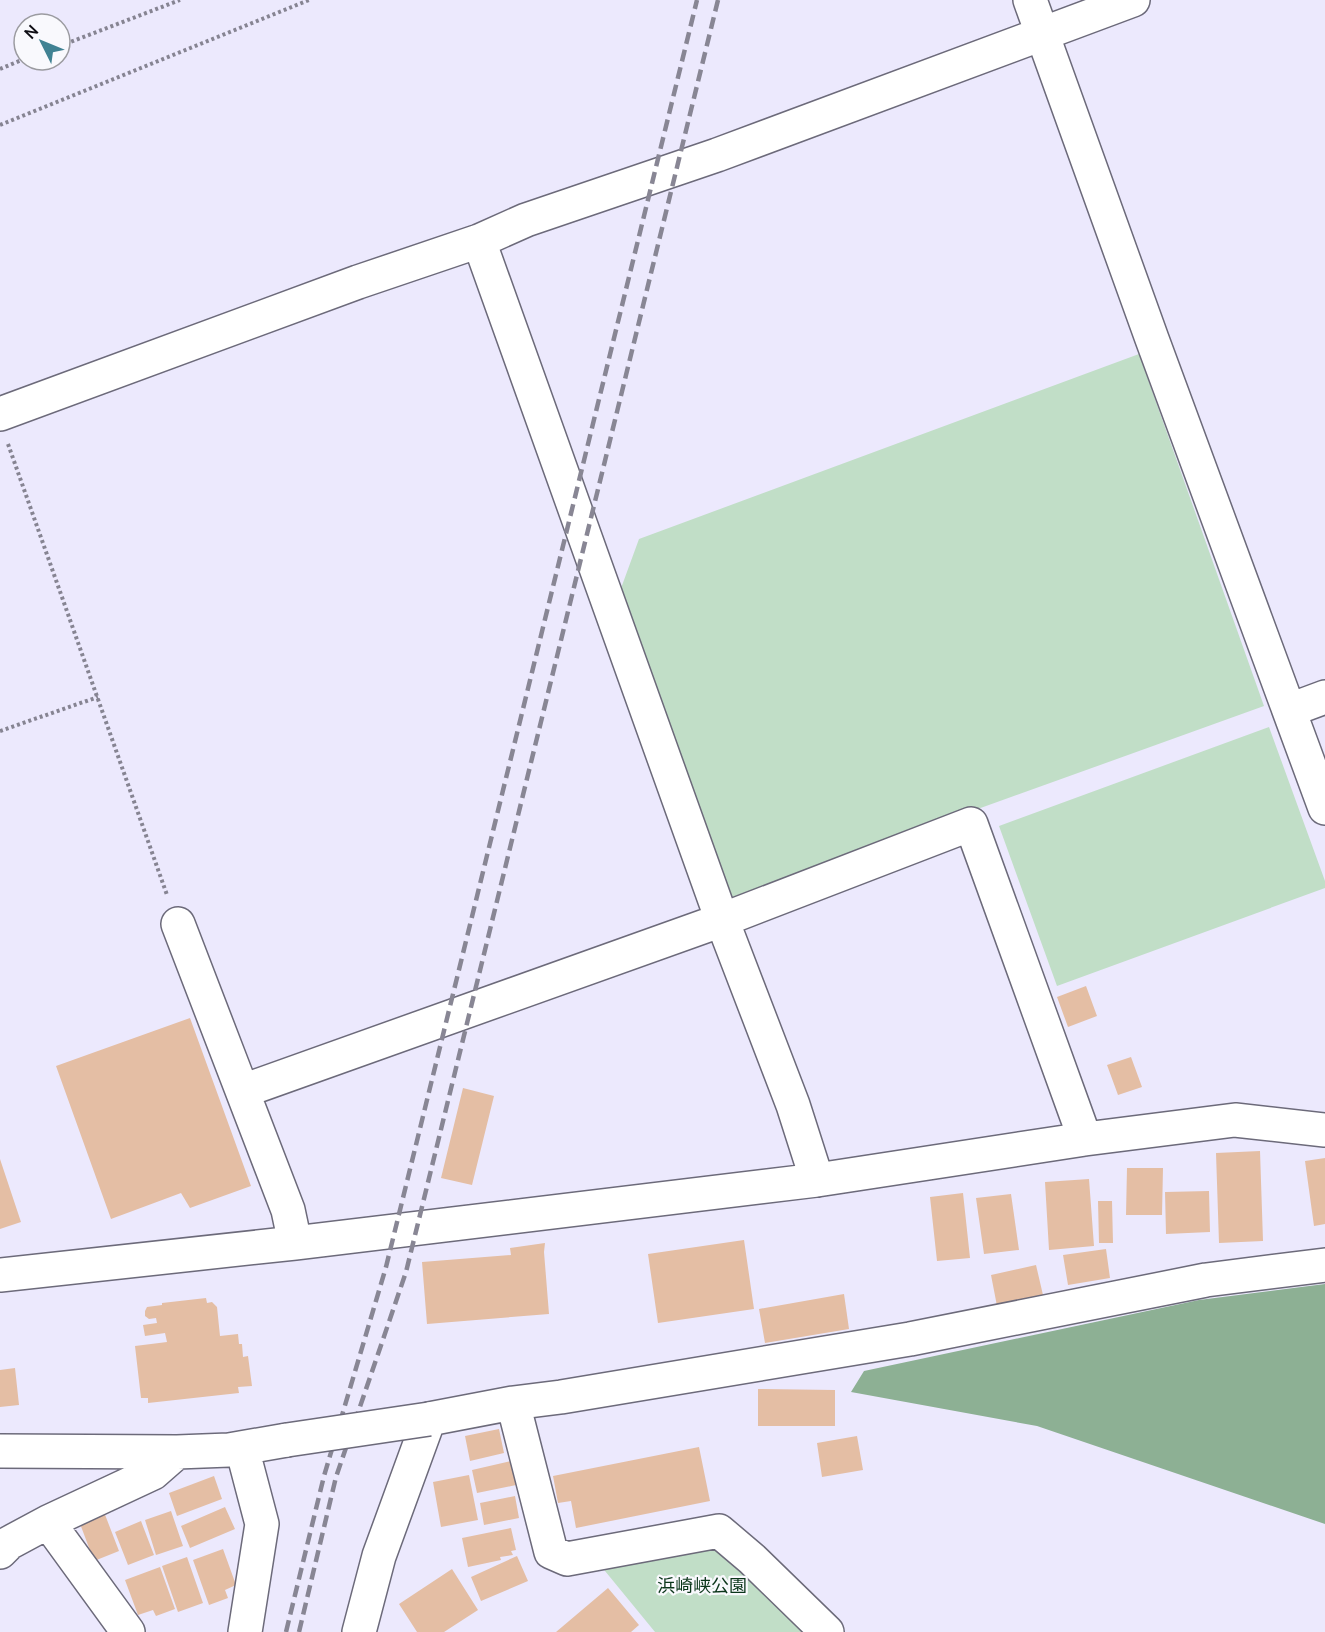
<svg xmlns="http://www.w3.org/2000/svg" width="1325" height="1632" font-family="Manrope,'Noto Sans JP',sans-serif">
<style>
.green{fill:#c1dec7}
.forest{fill:#8db094}
.building{fill:#e4bea4}
.lines{fill:none;stroke-linecap:round;stroke-linejoin:round}
.minor-casing{stroke:#6c6a7a;stroke-width:36}
.path{stroke:#868492;stroke-width:4;stroke-dasharray:3 3;stroke-linecap:butt}
.minor{stroke:#fff;stroke-width:33}
.rail{stroke:#888694;stroke-width:4.5;stroke-dasharray:12 6;stroke-linecap:butt}
.minor-bridge-casing{stroke:#6c6a7a;stroke-width:36;stroke-linecap:butt}
.minor-bridge{stroke:#fff;stroke-width:33}
.labels{text-anchor:middle;stroke-width:4.5;stroke-linejoin:round;paint-order:stroke}
.park-label{font-size:18px;fill:#0b361a;stroke:#f9f9fd}
</style>
<rect width="100%" height="100%" fill="#ece9fd"/>
<path class="green" d="M1139,354L1264,706L731,898L620,591L639,539Z
M1269,727L1325,881V888L1057,986L999,826Z
M717,1537L812,1632H655L596,1560Z"/>
<path class="forest" d="M1325,1284V1524L1037,1426L851,1392L864,1371L1199,1300Z"/>
<path class="building" d="M1086,986L1097,1016L1068,1027L1057,997Z
M190,1018L251,1186L190,1208L181,1193L111,1219L56,1066Z
M1131,1057L1142,1087L1118,1095L1107,1065Z
M463,1088L494,1096L472,1185L441,1178Z
M1260,1151L1263,1241L1219,1243L1216,1153Z
M1325,1158V1224L1314,1226L1305,1161Z
M0,1159L21,1222L0,1229Z
M1127,1168H1163L1162,1215H1126Z
M1089,1179L1094,1246L1049,1250L1045,1182Z
M1209,1191L1210,1232L1166,1234L1165,1192Z
M963,1193L970,1258L937,1261L930,1197Z
M1011,1194L1019,1250L984,1254L976,1198Z
M1098,1201H1112L1113,1243H1099Z
M744,1240L754,1309L658,1323L648,1254Z
M545,1243L544,1252L549,1314L427,1324L422,1262L511,1255L510,1248Z
M1106,1249L1110,1278L1068,1285L1063,1255Z
M1036,1265L1043,1295L997,1306L991,1275Z
M844,1294L849,1329L765,1343L759,1309Z
M206,1298L207,1303L212,1302L217,1307L220,1336L238,1334L239,1344H242L243,1357L248,1356L252,1386L238,1387L239,1393L148,1403V1398H141L135,1346L167,1342L165,1333L145,1336L143,1325L157,1323L156,1318L149,1319L145,1316V1311L147,1307L162,1305V1303Z
M15,1368L19,1405L0,1407V1370Z
M758,1389L835,1390V1426H758Z
M499,1429L504,1453L470,1461L465,1436Z
M857,1436L863,1470L822,1477L817,1443Z
M699,1447L710,1501L576,1528L571,1501L558,1503L553,1476Z
M511,1461L516,1485L477,1493L472,1470Z
M469,1475L478,1520L441,1527L433,1482Z
M214,1476L222,1499L177,1516L169,1493Z
M515,1496L519,1518L484,1525L480,1503Z
M225,1507L235,1529L190,1548L181,1526Z
M171,1511L183,1546L156,1555L145,1520Z
M104,1512L119,1551L94,1561L79,1521Z
M141,1521L154,1555L128,1565L115,1532Z
M511,1528L516,1550L511,1551L513,1555L500,1557L501,1560L468,1567L462,1538Z
M223,1549L236,1585L225,1590L228,1598L209,1605L193,1560Z
M517,1556L528,1581L481,1601L471,1577Z
M187,1557L203,1603L178,1612L162,1566Z
M160,1567L175,1609L156,1616L153,1610L138,1615L125,1580Z
M452,1569L478,1610L444,1632H417L399,1604Z
M608,1588L639,1625L631,1632H556Z"/>
<g class="lines">
<g class="minor-casing">
<path id="minor" d="M1030,0L1152,339L1325,808
M479,241L722,920L793,1105L817,1180
M0,414L358,282L479,241L526,220L717,155L1133,0
M1290,710L1325,697
M178,924L288,1210L295,1243
M243,1091L722,920L971,824L1085,1139
M0,1275L295,1243L817,1180L1085,1139L1235,1120L1325,1130
M513,1403L551,1552L567,1559L719,1531L752,1559L827,1632
M242,1448L262,1524L245,1632
M0,1451L177,1452L229,1450L287,1440
M48,1522L128,1632
M0,1552L9,1543L48,1522L153,1473L177,1452
M359,1632L379,1556L429,1419L513,1403L561,1397L910,1339L1206,1280L1325,1265"/>
</g>
<path class="path" d="M60,46L180,0
M0,69L24,59
M0,125L309,0
M8,444L167,895
M0,731L98,697"/>
<use href="#minor" class="minor"/>
<path class="rail" d="M286,1632L324,1476L386,1267L697,0
M299,1632L336,1477L406,1272L718,0"/>
<g class="minor-bridge-casing">
<path id="minor-bridge" d="M287,1440L429,1419"/>
</g>
<use href="#minor-bridge" class="minor-bridge"/>
</g>
<g class="labels">
<g class="park-label">
<text x="702" y="1592">浜崎峡公園</text>
</g>
</g>
<g transform="translate(42 42) rotate(313)"><circle r="28" fill="#f9f9fd" stroke="#9b9ba0" stroke-width="1.5"/>
<path d="M0-4.5L10 22L0 15L-10 22Z" fill="#408293"/>
<text y="-9" font-size="16" font-weight="bold" text-anchor="middle" fill="#0e0d14">N</text>
</g>
</svg>
